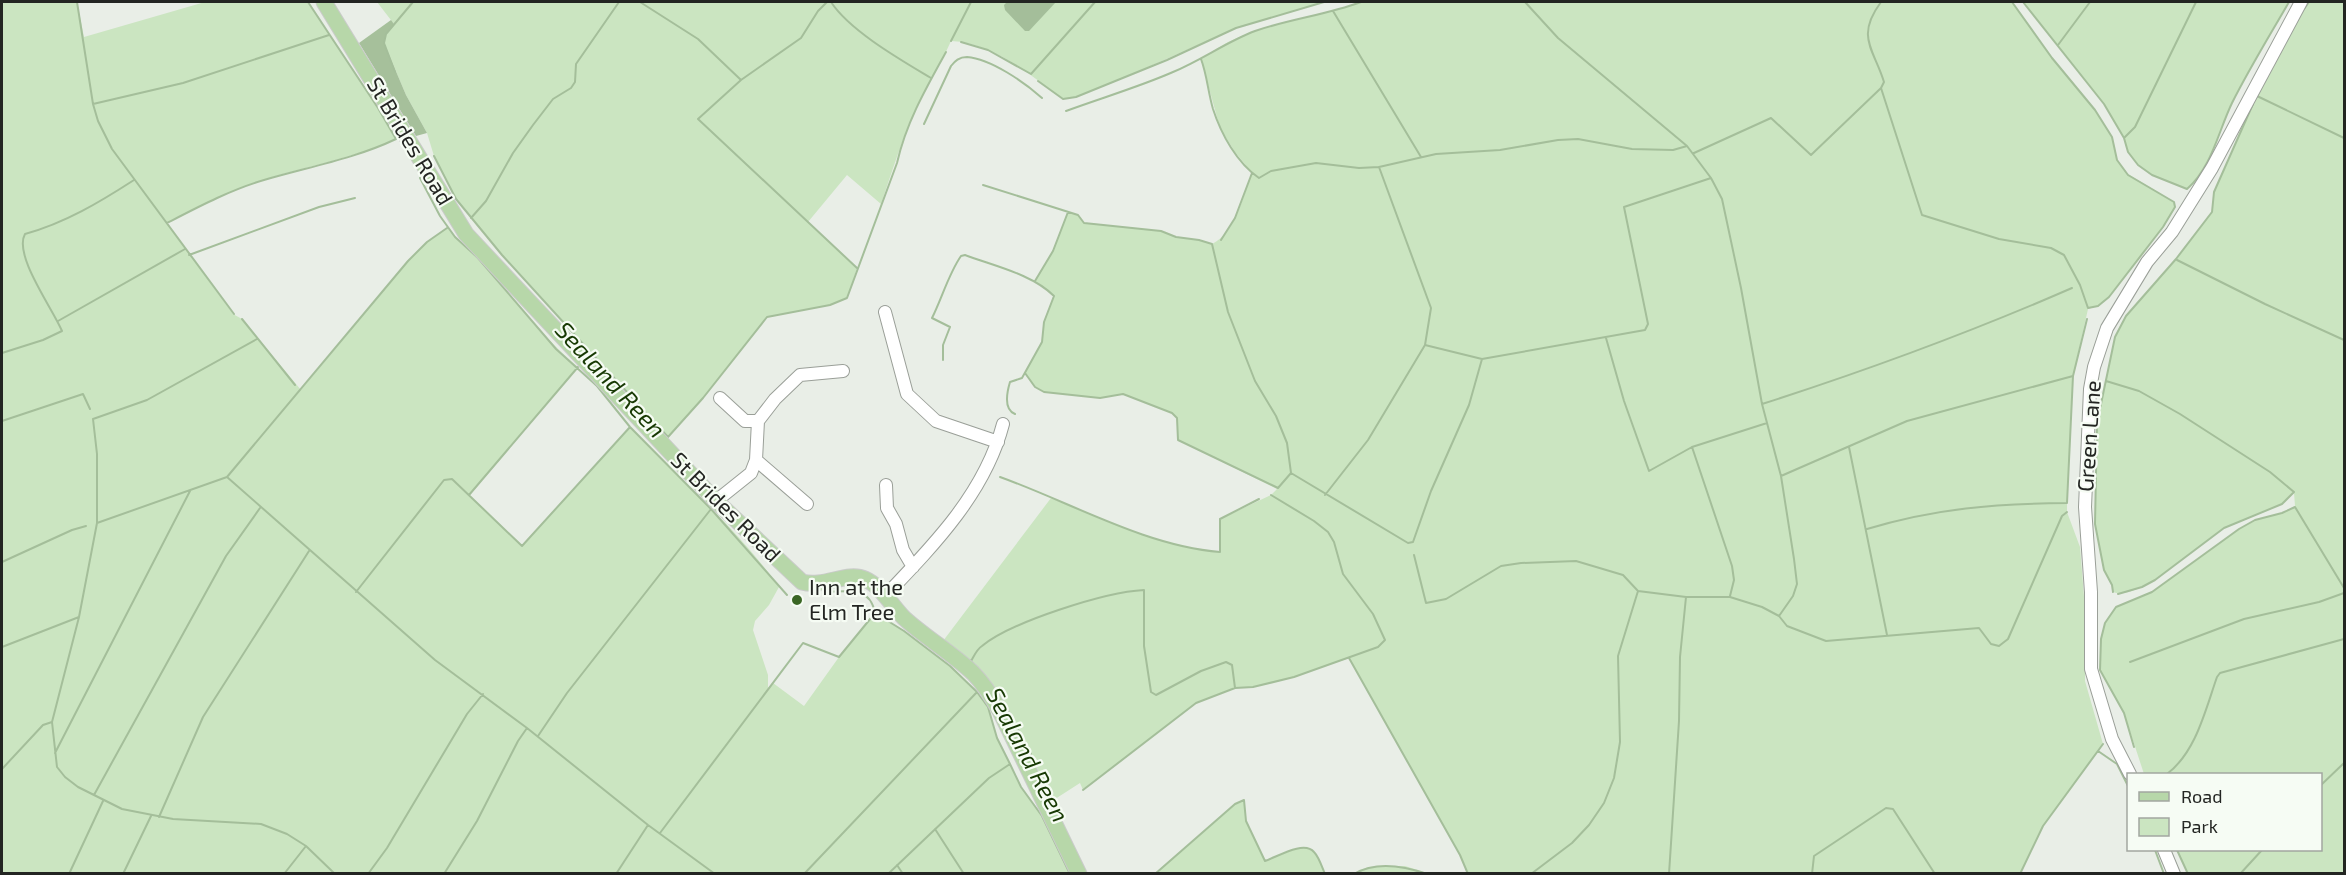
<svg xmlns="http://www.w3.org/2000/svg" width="2346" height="875" font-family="'Exo 2',sans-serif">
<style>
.green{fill:#cbe5c1}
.forest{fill:#a6c09b}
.water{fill:#a4be9a}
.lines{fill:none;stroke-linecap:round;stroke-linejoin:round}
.stream{stroke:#a4be9a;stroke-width:2}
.minor-casing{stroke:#9a9f98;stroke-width:14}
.major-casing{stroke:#cacbca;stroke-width:17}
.minor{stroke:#fff;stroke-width:12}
.major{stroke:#b7d7a9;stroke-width:15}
.poi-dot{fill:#3a6624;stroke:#f6fcf4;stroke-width:2}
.labels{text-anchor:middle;stroke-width:4.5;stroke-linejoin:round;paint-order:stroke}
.street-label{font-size:22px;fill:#232522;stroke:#f6fcf4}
.poi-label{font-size:22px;fill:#232522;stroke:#f6fcf4;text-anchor:start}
.water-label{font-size:24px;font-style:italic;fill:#173903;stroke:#f6fcf4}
</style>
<rect width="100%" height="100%" fill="#e9eee7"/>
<path class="green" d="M2,2H77L84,37L205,2H308L378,108L396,139C353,159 305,166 260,181C227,192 197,207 167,223L233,314L242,319L301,390L408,261L427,242L448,227C459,242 474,254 487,268C516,302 543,338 578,367L469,496L522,545L630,427C680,479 737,528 779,587L769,605L755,621L753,630L768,675V688L773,683L804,706L839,657L875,613L904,631L950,666L977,692L988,707L997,738L1010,764L1021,787L1042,816L1070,873H2Z
M377,2H1324L1236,28L1128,76L1076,97L1063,99C1030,75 994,43 951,41C941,64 927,85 916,108C902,139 892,172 881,204L847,175L808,222L857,268L847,298L830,305L767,317L703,398L668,437L502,255L456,199L434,156L427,133L406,95L384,43L386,34L394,24Z
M1361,2H2012L2052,58L2095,110L2112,137L2117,160L2128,174L2174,202L2175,207L2163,227L2109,297L2098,306L2088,309L2073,376L2067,503V512L2080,547L2085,609V681L2103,744L2043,826L2020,873H1468L1460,855L1349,658L1294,677L1253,687L1235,688L1196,703L1083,790L1080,783L1052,801C1024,741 1002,675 943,641L1051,498C1104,520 1163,547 1219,552L1220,519L1271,495L1277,489L1178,440L1177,418L1172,413L1123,394L1100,398L1044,392L1035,387L1025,373L1042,342L1044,322L1054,296L1035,281L1053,251L1068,212L1078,215L1084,223L1161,231L1176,237L1199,240L1212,244C1236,232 1243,196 1252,173L1235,152L1220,128L1201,59C1210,53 1219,47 1228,42C1270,22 1317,17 1361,2Z
M2023,2H2289C2270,35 2249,69 2232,103C2218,132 2212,167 2187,189L2152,175L2138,165L2128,152L2124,138L2104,104Z
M2309,2H2344V873H2188L2177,850H2320V774H2144L2124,713L2100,670L2101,639L2105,623L2116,607L2152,592L2239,529L2255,520L2282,513L2295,506L2294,493L2282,504L2224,528L2155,580C2144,586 2125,597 2113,592L2112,585L2104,570L2095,524L2097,423L2115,337L2126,316L2176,259L2212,212L2214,192L2257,96L2292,26Z
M1244,800L1246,821L1265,861C1277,857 1304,840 1314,852C1319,857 1322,867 1325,873H1155L1235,804Z
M1405,866L1427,873H1354L1368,867Z"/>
<path class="forest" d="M391,20L394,24L386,34L384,43L406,95L427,133L416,136L359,43Z"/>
<path class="water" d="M1007,2H1056L1029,31H1025L1005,10L1004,5Z"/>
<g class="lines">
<path class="stream" d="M77,2L93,104L98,121L112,149L234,314
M640,2L698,39L741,80
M827,2L818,11L801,38L741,80L698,119L857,268
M831,2C850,31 901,60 931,78
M1525,2L1558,38L1687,146L1711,178L1722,199L1741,288L1762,404L1781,476L1794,559L1797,584L1793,596L1779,616
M2023,2L2104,104L2124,138L2128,152L2138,165L2152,175L2187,189C2212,167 2218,132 2232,103C2249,69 2270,35 2289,2
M2304,9L2309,2
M1333,11L1421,157
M951,41L971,2
M961,42L988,50L1031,74L1095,2
M2058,45L2090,2
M1201,59C1207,75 1208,92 1213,109C1221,134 1237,163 1259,178L1271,171L1316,163L1359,168L1379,167L1436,154L1500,150L1558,140L1578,139L1632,149L1673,150L1687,146
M395,72L384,43L386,34L413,2
M1038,81L1063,99L1076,97L1167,60L1236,28L1324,2
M1881,88L1922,215L1999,239L2051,248L2064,255L2080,285L2088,308L2098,306L2109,297L2163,227L2175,207L2174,202L2128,175L2117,160L2112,137L2095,110L2052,58L2012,2
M2257,96L2344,138
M93,104L183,83L329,35
M1066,111C1101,98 1139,87 1173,72C1202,60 1226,42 1255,31C1290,19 1326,15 1361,2
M924,124L951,66C955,61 959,57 967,57C991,59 1024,82 1042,98
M2124,138L2135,127L2196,2
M1694,153L1771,118L1811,155L1881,88L1884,82C1874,49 1855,37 1881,2
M434,156L456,199L502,255L668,437L703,398L767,317L830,305L847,298L897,163C906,123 926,88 946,52
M420,178L440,216L455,237L478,258L556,349L597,386L630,427L711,509L787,595
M983,185L1078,215L1084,223L1161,231L1176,237L1199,240L1212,244L1228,312L1255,381L1276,416L1287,443L1291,473L1278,488L1178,440L1177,418L1172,413L1123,394L1100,398L1044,392L1035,387L1025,373
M471,218L486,201L513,153L533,125L553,99L571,88L575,82L576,64L619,2
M167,223C198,207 230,190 264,180C308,167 354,159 396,139L378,108L308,2
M1221,240L1235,218L1252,173
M189,255L319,207L355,198
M2177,260L2265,304L2344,340
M1035,281L1053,251L1068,212
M242,319L295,385
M58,321L185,249
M1606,338L1624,401L1649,471L1692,447L1767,423
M257,339L147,400L93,419L97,454V523L79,617L52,722L57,767L65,777L78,787L122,809L173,819L261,824L287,834L306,846L335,874
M1425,345L1482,359L1645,330L1648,324L1624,207L1711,178
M2,353L43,340L62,331C53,309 13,255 25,234C65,223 100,202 134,180
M943,360V345L950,327L932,318C942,298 949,273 961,256L965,255C994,266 1032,274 1054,296L1044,322L1042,342L1022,378L1010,382C1007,392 1003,409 1015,414
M2106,381L2139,391L2180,414L2270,472L2294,492L2282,504L2224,528L2155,580L2142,587L2118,594
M1762,404C1868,370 1971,332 2072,288
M2,421L83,394L90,409
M1692,447L1732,566L1734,580L1730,596
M1849,447L1887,635
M1291,473L1408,543L1413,542L1431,491L1469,405L1482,359
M1781,476L1907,421L2073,376
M227,477L435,660L527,728L648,825L715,874
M1000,477C1070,502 1145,546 1220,552V519L1259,499
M469,495L578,367
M1325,495L1368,440L1425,345L1431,308L1379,167
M97,523L227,477L408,261L427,242L447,228
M1867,529C1937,508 1994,504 2067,503L2073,376L2087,319
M1414,555L1426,603L1446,599L1501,566L1521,563L1576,561L1623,575L1638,591L1686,597H1730L1762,607L1779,616L1787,626L1826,641L1979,628L1991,644L1999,646L2008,639L2062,516L2067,512
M2,562L72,530L86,526
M356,592L444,480L452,479L522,546L630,427
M827,592C849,591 870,586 875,613L904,631L950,666L977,692L988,707L997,738L1010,764L1021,787L1042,816L1070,874
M2113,592L2112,585L2104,570L2095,524L2097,423L2115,337L2126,316L2176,259L2212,212L2214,192L2253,104
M2,647L79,617
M1349,658L1460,855L1468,874
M970,660L988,680
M971,661C974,656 977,649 982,646C1011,622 1105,592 1144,590V646L1151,692L1156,695L1201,671L1226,662L1232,665L1235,688
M2130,662L2244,619L2319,602L2344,593
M1006,707L1031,754
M538,736L567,693L711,509
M2134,747L2124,713L2100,670L2101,639L2105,623L2116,607L2152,592L2239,529L2255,520L2282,513L2295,507L2344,588
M2098,751L2117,764L2128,786
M55,753L190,491
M2,769L43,725L52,722
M2167,774C2196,752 2205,711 2217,677L2220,673L2344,639
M2320,786L2344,763
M1083,790L1196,703L1235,688L1253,687L1294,677L1378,647L1385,640L1373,614L1343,574L1334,542L1328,532L1314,521L1271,495
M94,795L226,556L260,508
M159,817L203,717L309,551
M935,829L964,874
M660,833L803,643L839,657L875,613
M2155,850L2164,874
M2177,850L2188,874
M897,865L903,874
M69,874L103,801
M123,874L151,816
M284,874L306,846
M368,874L387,848L467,714L483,694
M444,874L477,821L518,741L527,728
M616,874L648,825
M804,874L977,692
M888,874L989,778L1010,764
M1155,874L1235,804L1244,800L1246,821L1265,861C1277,857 1304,840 1314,852C1319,857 1322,867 1325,874
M1354,874C1376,861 1404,866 1427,874
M1531,874L1572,843L1589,825L1604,803L1614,778L1620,742L1618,656L1638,591
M1669,874L1679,721L1680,657L1686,597
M1812,874L1814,856L1886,808L1893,809L1935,874
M2020,874L2043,826L2103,744
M2240,874L2262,850"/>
<g class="minor-casing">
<path id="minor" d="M885,312L907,394L936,421L998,442
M720,398L745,421H758
M756,460L807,504
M886,485L887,508L896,524L903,550L913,567
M716,501L751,473L756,460L758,421L775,399L800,375L843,371
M885,596C933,546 985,493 1003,424
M2130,774L2112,739L2091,669V592L2085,507L2090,389L2094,367L2107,328L2147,262L2172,232L2212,168L2301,2
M2164,850L2174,874"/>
</g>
<g class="major-casing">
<path id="major" d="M324,2L466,234L716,501L802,582C824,588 847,571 865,579C881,586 892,606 904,618C926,638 952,653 973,673C984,684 992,697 1000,711L1079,874"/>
</g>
<use href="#minor" class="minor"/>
<use href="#major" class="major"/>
</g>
<circle class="poi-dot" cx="797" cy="600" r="6"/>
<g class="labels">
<g class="street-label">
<text transform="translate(410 141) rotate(59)" y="8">St Brides Road</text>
<text transform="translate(2089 436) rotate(-86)" y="8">Green Lane</text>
<text transform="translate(726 507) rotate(45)" y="8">St Brides Road</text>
</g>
<g class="poi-label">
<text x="809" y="595">Inn at the<tspan x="809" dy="25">Elm Tree</tspan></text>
</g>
<g class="water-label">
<text transform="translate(610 380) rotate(47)" y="8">Sealand Reen</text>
<text transform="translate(1027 755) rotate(62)" y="8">Sealand Reen</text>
</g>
</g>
<rect width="2346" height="875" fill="none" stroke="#232522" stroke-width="6"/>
<rect x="2127" y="773" width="195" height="78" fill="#f6fcf4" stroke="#a2a6a0" stroke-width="1.5"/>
<rect x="2139" y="792" width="30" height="9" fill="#b7d7a9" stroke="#a2a6a0" stroke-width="1.5"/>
<text x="2181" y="803" font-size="18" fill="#232522">Road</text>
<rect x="2139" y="818" width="30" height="18" fill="#cbe5c1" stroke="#a2a6a0" stroke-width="1.5"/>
<text x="2181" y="833" font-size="18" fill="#232522">Park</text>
</svg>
